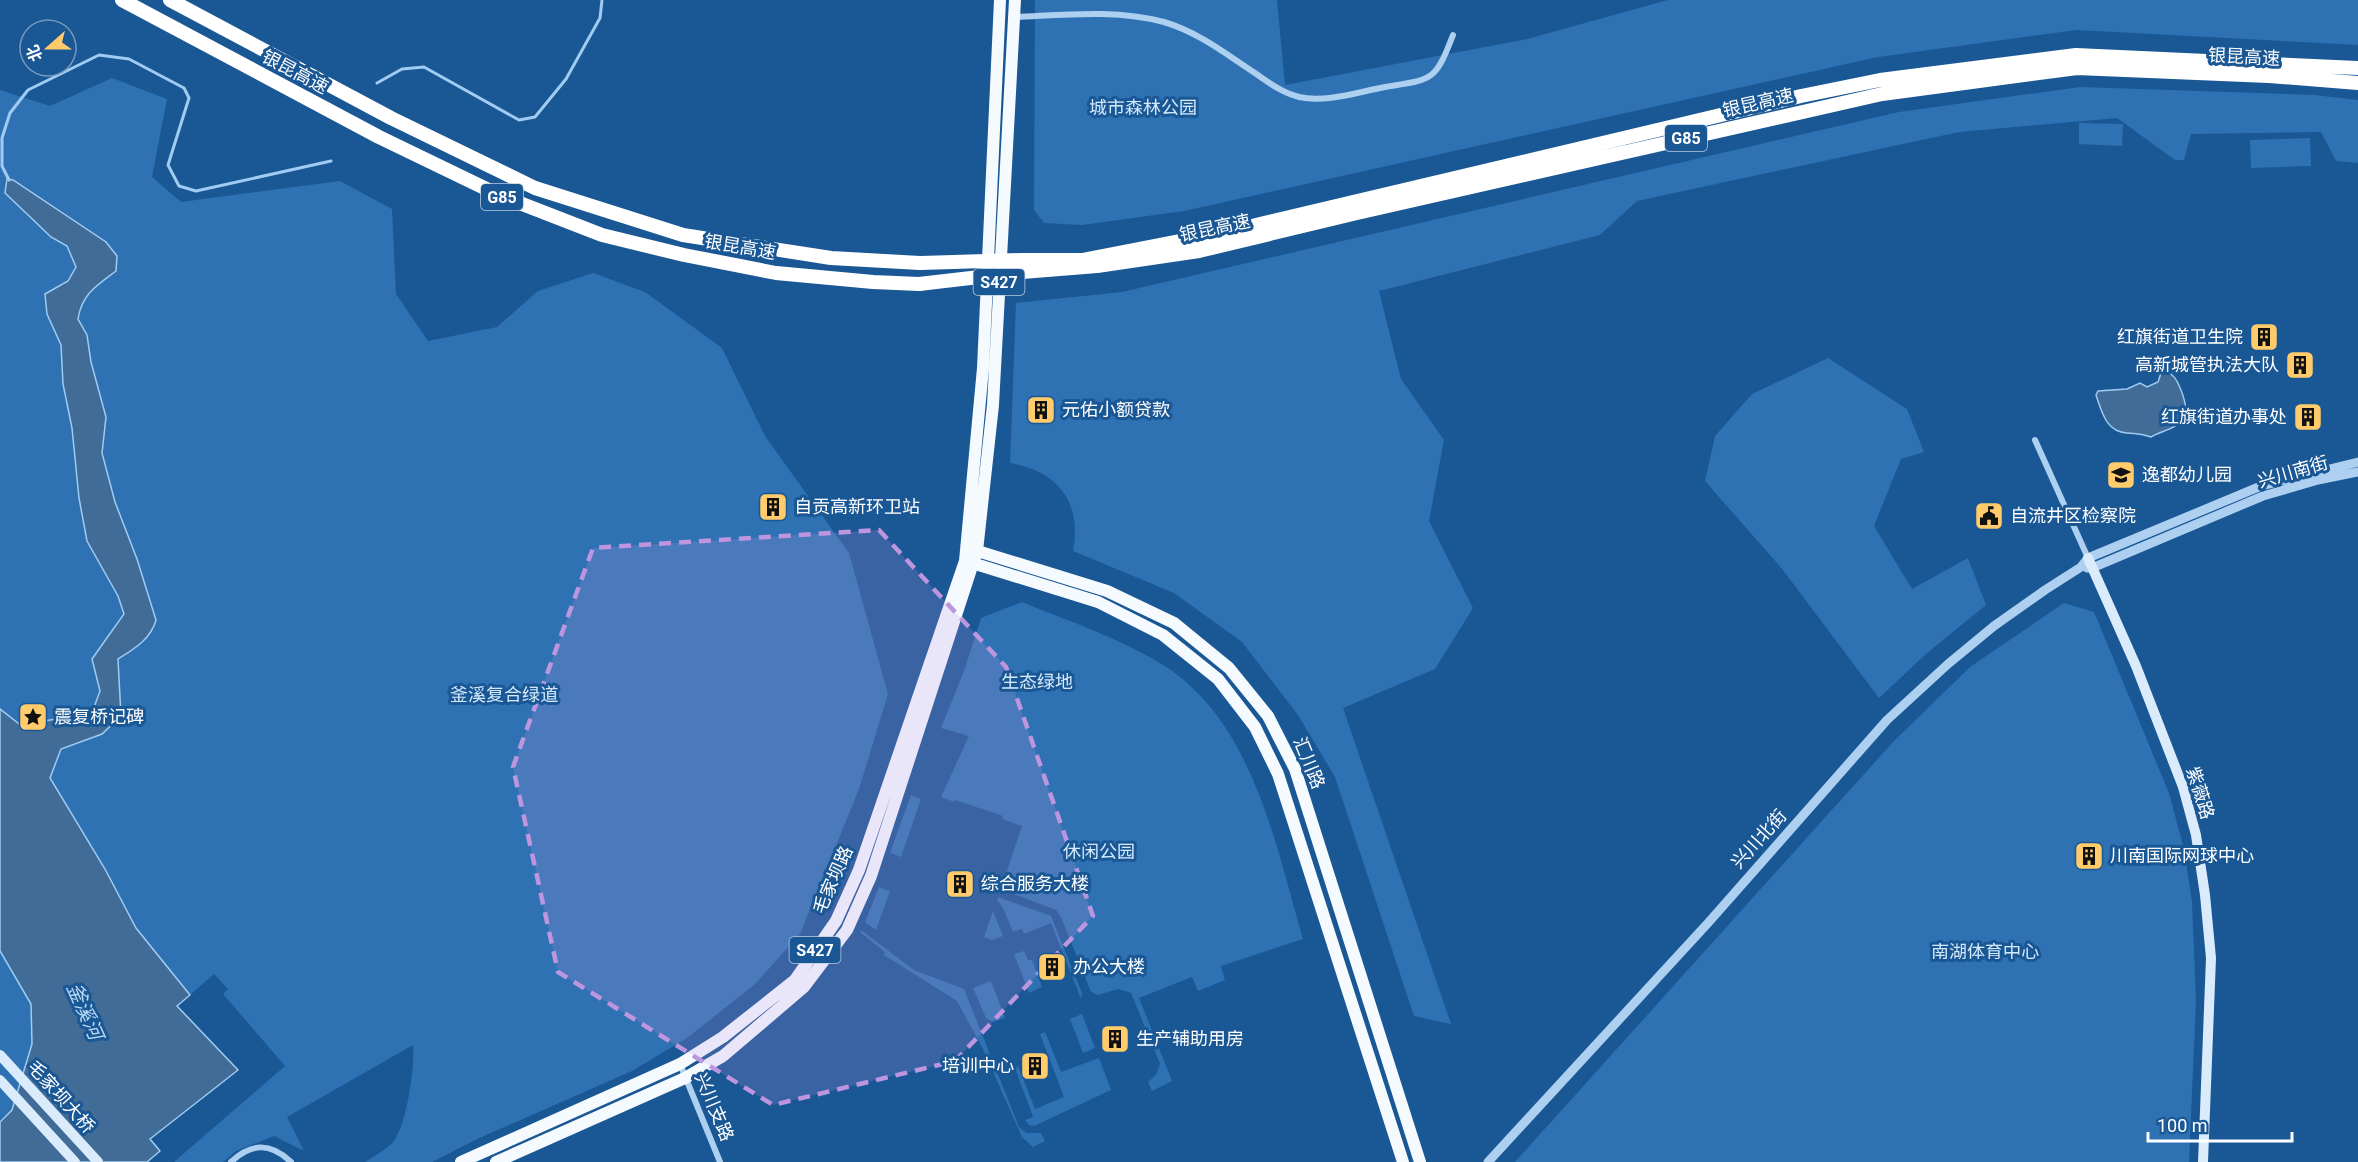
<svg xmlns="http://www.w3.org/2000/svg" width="2358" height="1162" font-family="Roboto,'Noto Sans SC',sans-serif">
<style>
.green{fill:#2e72b3}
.water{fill:#416c98;stroke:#a0cbf2;stroke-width:1.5}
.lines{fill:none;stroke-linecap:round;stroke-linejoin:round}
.stream{stroke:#a0cbf2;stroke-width:3}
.minor{stroke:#adcff0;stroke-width:6}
.tertiary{stroke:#adcff0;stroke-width:9}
.secondary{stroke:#daebfb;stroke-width:10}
.primary{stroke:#f5faff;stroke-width:12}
.motorway{stroke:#fff;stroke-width:14}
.motorway-bridge{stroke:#fff;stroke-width:14}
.marked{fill:#bd96df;fill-opacity:0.2;stroke:#bd96df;stroke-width:4.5;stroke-dasharray:12 8;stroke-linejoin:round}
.labels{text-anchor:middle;stroke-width:6;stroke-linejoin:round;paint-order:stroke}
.shield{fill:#1a5795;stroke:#bacddf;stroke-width:1.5}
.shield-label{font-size:16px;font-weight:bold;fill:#fff}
.street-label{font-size:18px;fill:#fff;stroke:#1a5795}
.park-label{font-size:18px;fill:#d3e8fb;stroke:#1a5795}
.poi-label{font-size:18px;fill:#fff;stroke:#1a5795;text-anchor:start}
.water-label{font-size:20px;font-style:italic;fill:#b9d9f6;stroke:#1a5795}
</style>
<rect width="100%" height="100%" fill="#1a5795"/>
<path class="green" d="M1035,0H1277L1285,85L1527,39L1668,0H2358V45L2077,30L1878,57L1184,211L1082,225L1044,223L1034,210Z
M112,78L167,99L152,177L181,202L340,181L392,209L396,294L428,341L497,327L538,291L593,273L645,292L722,348L765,436L849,553L888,694L859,789L800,934L754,985L687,1038L632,1071L477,1139L432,1162H365C374,1156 386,1150 393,1142C407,1125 415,1066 413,1045L287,1117L304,1151L274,1136L236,1151L223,1162H174L285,1066L223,994L228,989L214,974L190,995L136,928L105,869L50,778L61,748L43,721L23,727L0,709V90L50,106Z
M2080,87L2314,95L2358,100V163L2336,161L2321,132L2191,134L2184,160H2175L2117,118L1959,132L1637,201L1600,235L1379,291L1401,379L1444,440L1429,521L1473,608L1435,669L1343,708L1451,1024L1414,1016L1335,777L1298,715L1242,642L1174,593L1073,551C1082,502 1058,471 1010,463L1016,303L1122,292L1899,112Z
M2079,123L2123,124L2122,146L2079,144Z
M2310,138L2311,166L2251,168L2250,140Z
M1828,358L1907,409L1924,452L1901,459L1874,526L1912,589L1968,558L1986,605L1927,653L1879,698L1783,570L1705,481L1715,436L1752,394Z
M1022,602C1068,621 1117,637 1160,663C1252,718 1275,843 1303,939L1221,966L1225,980L1198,991L1192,977L1139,998L1172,1081L1152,1091L1148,1082L1156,1075L1160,1064L1131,993L1118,989L1098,995L1091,992L1061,917L1056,910L1001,889L1022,826L1002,819L1003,816L955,800L954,802L941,797L969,736L941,728L964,671L981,618Z
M2064,603L2094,612L2169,793L2184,849L2192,902L2196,1001L2189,1162H1515L1893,742L1970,667Z
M911,795L921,799L901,857L890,853Z
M879,887L890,891L876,930L865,922Z
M998,897L1051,916L1082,993L1081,999L1051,923L1024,934L1022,929L1013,932L1003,908L997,900Z
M993,911L1003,936L992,940L984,937Z
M861,930L914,970L964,989L1019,1127L1026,1133H1041L1045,1141L1033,1147L1022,1137L982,1047L957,1001L884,955L885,952L860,932Z
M0,951L31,1004L32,1044L12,1110L0,1120Z
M1024,951L1028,960H1032L1042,987L1029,993L1014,954Z
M991,981L1005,1018L993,1022L986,1018L973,988Z
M1082,1014L1095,1048L1083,1053L1070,1019Z
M1045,1032L1061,1072L1099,1058L1111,1090L1034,1126L1029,1125L1025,1120L1033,1117L1015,1068L1018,1066L1035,1109L1064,1097L1040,1034Z"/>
<path class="water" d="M7,179L13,180L106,242L117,256L116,271C96,286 82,294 78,319L87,335L91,362L106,417L102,453L115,502L137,559L156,620C151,639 134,649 118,659L121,716L102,734L61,749L50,778L105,869L136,928L190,995L177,1006L238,1070L150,1139L160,1151L147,1162H0V1122L12,1110L32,1044L31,1004L0,951V709L23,727L44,721L92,713L100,691L92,659L124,614L118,596L87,541L79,498L72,428L63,384L61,345L47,314L45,294L68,281L76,267L67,246L51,237L5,193Z
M2162,370C2165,371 2169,372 2171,374C2179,380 2190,409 2184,418C2177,429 2161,431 2151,437C2141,433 2137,434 2127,433C2106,432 2102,412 2096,395L2098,391L2127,389L2140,383L2147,387L2158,382Z"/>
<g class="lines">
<path class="stream" d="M377,83L402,69L424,67L519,120L535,117L566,79L600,18L602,0
M9,180L2,166V138L10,113L28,90L99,55L129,59L184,88L189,98L168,165L179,186L196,191L331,161"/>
<path class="minor" d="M1014,17C1064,15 1115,9 1164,22C1198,32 1226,54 1255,73C1268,82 1282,93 1299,97C1326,103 1358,92 1385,87C1433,79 1435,82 1453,35
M2035,440L2088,558
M680,1064L720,1162
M231,1162C252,1142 271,1143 291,1162"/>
<path class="tertiary" d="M2087,568H2092L2263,496L2318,480L2358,472
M1488,1162L1708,923L1887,720L1948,664L1994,626L2045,590L2081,567L2088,558L2261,486L2358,462"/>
<path class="secondary" d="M2088,558L2136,666L2183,787L2196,835L2205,895L2211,958L2203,1162
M0,1055L98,1162
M0,1080L75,1162"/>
<path class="primary" d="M971,549L1107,591L1174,623L1229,668L1268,716L1295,769L1420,1162
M969,562L1098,602L1163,635L1218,679L1255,727L1278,774L1403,1162
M461,1162L680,1064L723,1037L795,980L836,921L859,870L965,561L983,368L1000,0
M496,1162L685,1078L723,1056L804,987L847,930L871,876L977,551L993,405L1015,0"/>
<path class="motorway" d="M122,0L379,137L499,195L602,235L684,255L776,273L873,282L919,284
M170,0L391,118L535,188L683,235L831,258L920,263
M1022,260H1082L1231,231L1801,96L1880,80L2076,55L2358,68
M1022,272L1097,266L1199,251L1357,213L1882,94L2077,68L2269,76L2358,83"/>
<path class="motorway-bridge" d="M920,263L1022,260
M919,284L1022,272"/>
</g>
<path class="marked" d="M879,530L1006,667L1093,916L955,1061L773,1105L558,972L513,767L593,548Z"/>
<defs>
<g id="building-square" transform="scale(1.5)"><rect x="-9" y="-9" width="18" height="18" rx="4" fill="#ffcb6b" stroke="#1a5795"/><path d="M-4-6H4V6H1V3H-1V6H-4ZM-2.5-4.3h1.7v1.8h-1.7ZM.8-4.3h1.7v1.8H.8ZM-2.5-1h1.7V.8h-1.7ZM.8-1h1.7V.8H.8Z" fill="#111"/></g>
<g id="school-square" transform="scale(1.5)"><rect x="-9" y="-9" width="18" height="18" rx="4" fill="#ffcb6b" stroke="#1a5795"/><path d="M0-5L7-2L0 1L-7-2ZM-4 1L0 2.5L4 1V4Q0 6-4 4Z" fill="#111"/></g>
<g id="civic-square" transform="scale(1.5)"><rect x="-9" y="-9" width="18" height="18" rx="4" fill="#ffcb6b" stroke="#1a5795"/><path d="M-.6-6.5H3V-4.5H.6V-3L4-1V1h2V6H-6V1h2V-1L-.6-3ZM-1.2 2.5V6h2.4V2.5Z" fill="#111"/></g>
<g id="sight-square" transform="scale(1.5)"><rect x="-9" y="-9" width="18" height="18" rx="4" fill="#ffcb6b" stroke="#1a5795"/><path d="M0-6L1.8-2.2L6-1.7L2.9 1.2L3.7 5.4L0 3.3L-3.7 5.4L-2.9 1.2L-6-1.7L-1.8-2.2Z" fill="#111"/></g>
</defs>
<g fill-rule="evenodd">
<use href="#building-square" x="2264" y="337"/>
<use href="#building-square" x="2300" y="365"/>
<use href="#building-square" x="1041" y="410"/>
<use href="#building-square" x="2308" y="417"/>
<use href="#school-square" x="2121" y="475"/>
<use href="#building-square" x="773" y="507"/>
<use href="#civic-square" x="1989" y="516"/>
<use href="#sight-square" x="33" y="717"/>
<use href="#building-square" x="2089" y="856"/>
<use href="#building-square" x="960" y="884"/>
<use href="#building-square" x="1052" y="967"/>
<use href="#building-square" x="1115" y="1039"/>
<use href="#building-square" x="1035" y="1066"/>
</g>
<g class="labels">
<g class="shield">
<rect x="1665" y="125" width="42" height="26" rx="4.5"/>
<rect x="481" y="184" width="42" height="26" rx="4.5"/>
<rect x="973.5" y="269" width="51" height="26" rx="4.5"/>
<rect x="789.5" y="937" width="51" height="26" rx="4.5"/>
</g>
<g class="shield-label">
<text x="1686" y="144">G85</text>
<text x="502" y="203">G85</text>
<text x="999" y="288">S427</text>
<text x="815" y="956">S427</text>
</g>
<g class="street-label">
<text transform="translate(2244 57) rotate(3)" y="6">银昆高速</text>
<text transform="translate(295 72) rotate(28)" y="6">银昆高速</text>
<text transform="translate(1758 103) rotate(-13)" y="6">银昆高速</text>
<text transform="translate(1215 228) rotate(-12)" y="6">银昆高速</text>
<text transform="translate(740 247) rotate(10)" y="6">银昆高速</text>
<text transform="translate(2293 472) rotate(-16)" y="6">兴川南街</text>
<text transform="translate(1309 763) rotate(68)" y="6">汇川路</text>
<text transform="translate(2200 793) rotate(73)" y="6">紫薇路</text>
<text transform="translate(1759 839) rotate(-48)" y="6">兴川北街</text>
<text transform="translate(833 880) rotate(-66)" y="6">毛家坝路</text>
<text transform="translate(61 1097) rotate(48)" y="6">毛家坝大桥</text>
<text transform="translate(714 1107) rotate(67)" y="6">兴川支路</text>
</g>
<g class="park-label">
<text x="1143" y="114">城市森林公园</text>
<text x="1037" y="688">生态绿地</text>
<text x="504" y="701">釜溪复合绿道</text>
<text x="1099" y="858">休闲公园</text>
<text x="1985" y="958">南湖体育中心</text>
</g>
<g class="poi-label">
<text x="2243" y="343" text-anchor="end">红旗街道卫生院</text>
<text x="2279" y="371" text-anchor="end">高新城管执法大队</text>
<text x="1062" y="416">元佑小额贷款</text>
<text x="2287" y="423" text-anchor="end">红旗街道办事处</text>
<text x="2142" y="481">逸都幼儿园</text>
<text x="794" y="513">自贡高新环卫站</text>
<text x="2010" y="522">自流井区检察院</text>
<text x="54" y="723">震复桥记碑</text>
<text x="2110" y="862">川南国际网球中心</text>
<text x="981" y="890">综合服务大楼</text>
<text x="1073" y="973">办公大楼</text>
<text x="1136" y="1045">生产辅助用房</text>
<text x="1014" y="1072" text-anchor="end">培训中心</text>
</g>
<g class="water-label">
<text transform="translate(85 1011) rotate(66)" y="7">釜溪河</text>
</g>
</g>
<g transform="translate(48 48) rotate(249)"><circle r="28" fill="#1a5795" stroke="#769abf" stroke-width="1.5"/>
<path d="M0-4.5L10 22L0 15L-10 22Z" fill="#ffcb6b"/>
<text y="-9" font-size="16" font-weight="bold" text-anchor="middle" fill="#ffffff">北</text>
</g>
<path d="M2148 1132v9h144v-9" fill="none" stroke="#ffffff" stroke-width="3"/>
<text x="2157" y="1132" font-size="18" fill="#ffffff" stroke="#1a5795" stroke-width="4.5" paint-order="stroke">100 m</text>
</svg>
